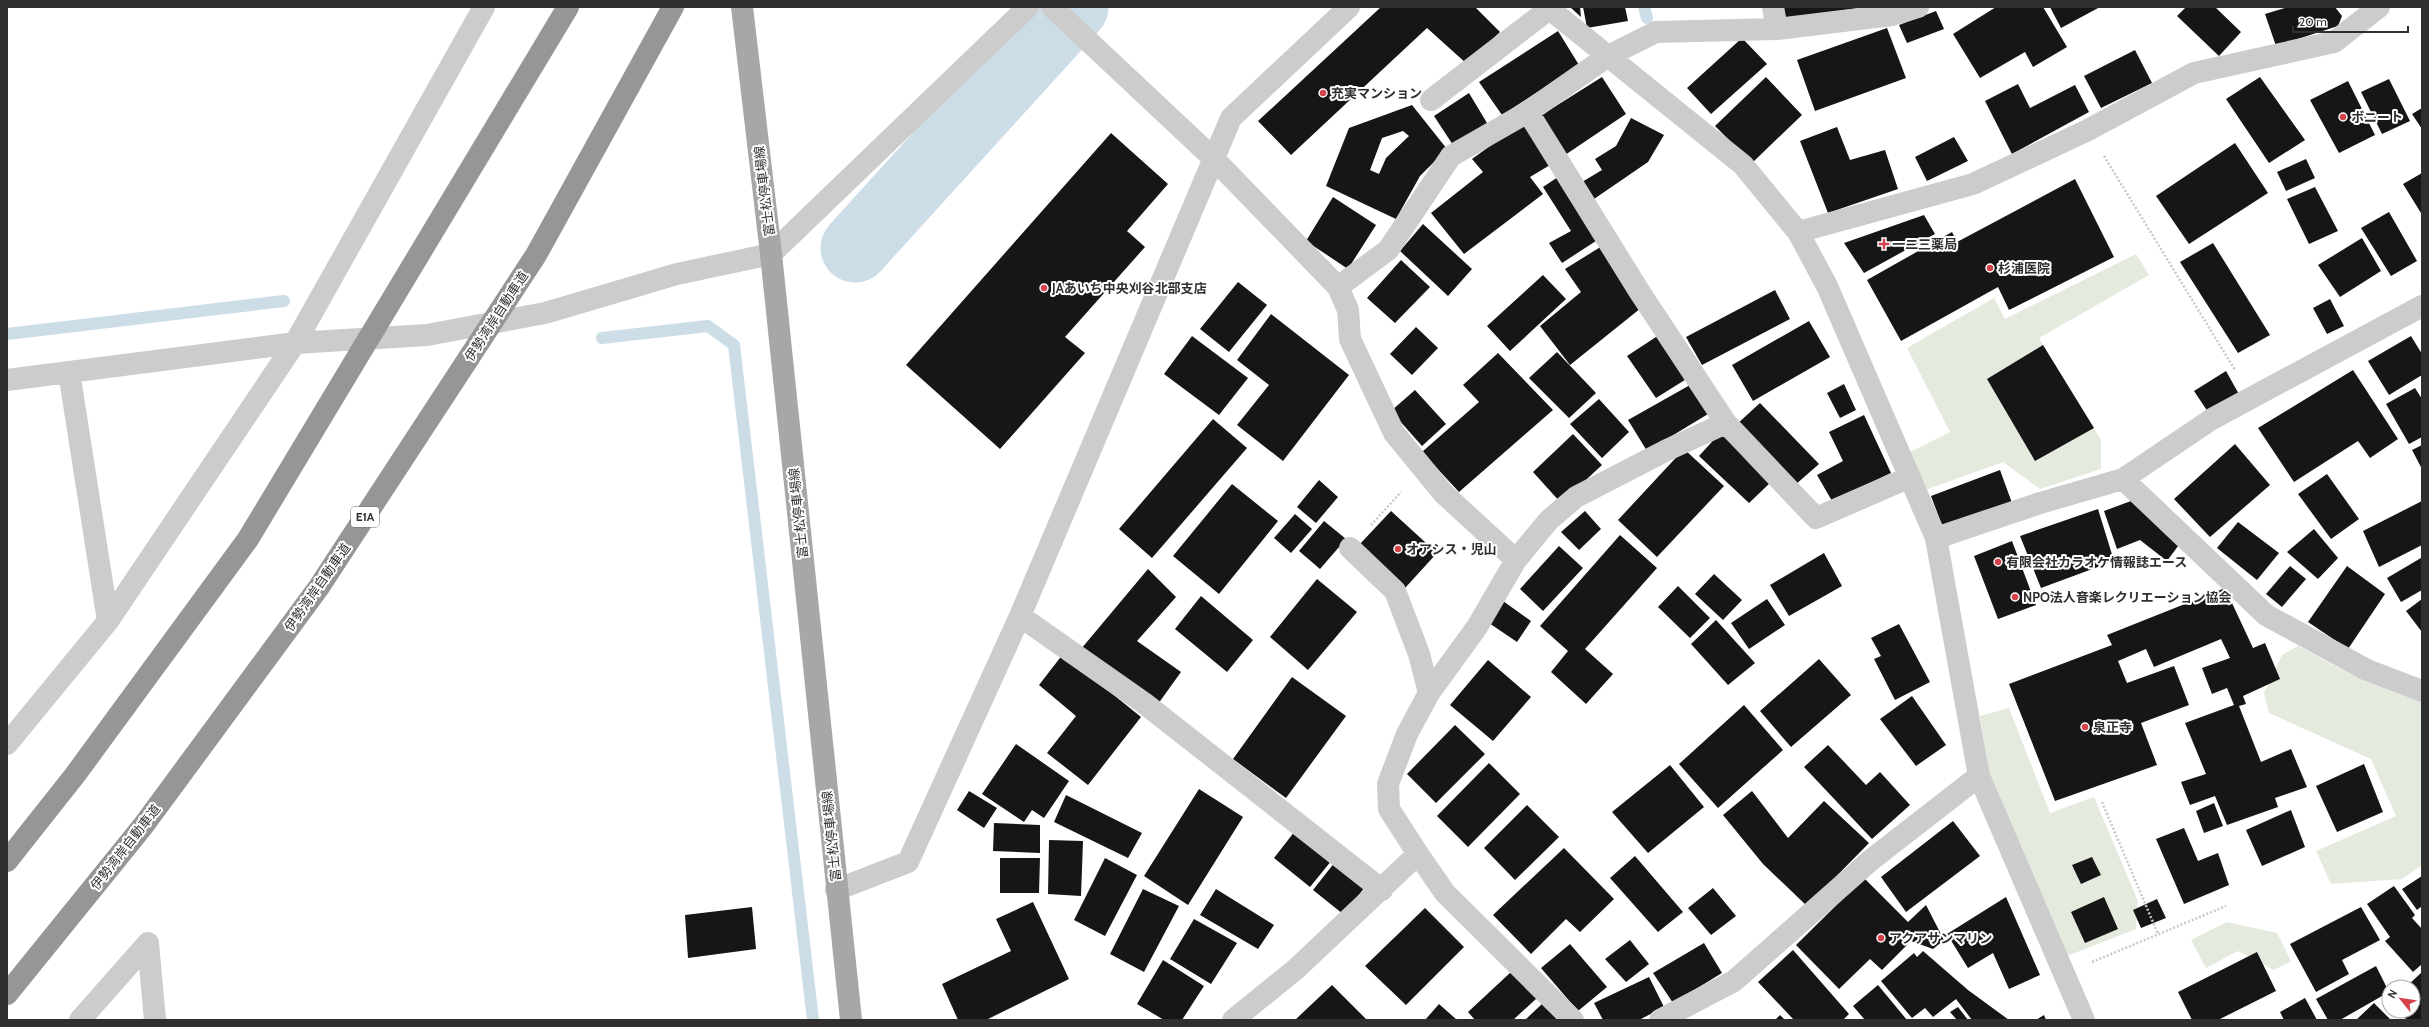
<svg xmlns="http://www.w3.org/2000/svg" width="2429" height="1027" font-family="Cabin,'Noto Sans JP',sans-serif">
<style>
.green{fill:#e4eade}
.lines{fill:none;stroke-linecap:round;stroke-linejoin:round}
.stream{stroke:#ccdde8;stroke-width:12}
.river{stroke:#ccdde8;stroke-width:69}
.building{fill:#161616;fill-rule:evenodd}
.path{stroke:#c9c9c9;stroke-width:2.5;stroke-dasharray:2 2;stroke-linecap:butt}
.minor{stroke:#ccc;stroke-width:22}
.major{stroke:#a7a7a7;stroke-width:22}
.highway-bridge{stroke:#969696;stroke-width:22}
.poi-dot{fill:#d4424c;stroke:#fff;stroke-width:1.5}
.labels{text-anchor:middle;stroke-width:4;stroke-linejoin:round;paint-order:stroke}
.shield{fill:#fff;stroke:#6d6d6d;stroke-width:1}
.shield-label{font-size:12px;font-weight:bold;fill:#2f2f2f}
.poi-label{font-size:13px;font-weight:bold;fill:#2f2f2f;stroke:#fff;text-anchor:start}
.street-label{font-size:13px;fill:#2f2f2f;stroke:#fff}
</style>
<rect width="100%" height="100%" fill="#fff"/>
<path class="green" d="M2136,254L2149,275L2039,338L2101,440V469L2040,489L2003,462L1925,490L1910,452L1950,432L1907,348L1994,298L2005,319Z
M2298,646L2364,681L2422,703V865L2402,879L2331,884L2316,851L2396,816L2371,759L2269,713L2264,693L2282,655Z
M2009,708L2050,813L2094,797L2138,901L2136,929L2067,956L1990,776L1980,716Z
M2227,922L2277,933L2291,961L2274,970L2238,951L2206,968L2191,940Z"/>
<g class="lines">
<path class="stream" d="M1644,7L1647,18
M7,334L284,301
M602,338L708,326L734,345L813,1020"/>
<path class="river" d="M855,248L1074,7"/>
</g>
<path class="building" d="M1381,7H1475L1500,32L1467,64L1427,28L1291,155L1258,121Z
M1570,7H1580L1581,17Z
M1583,7H1625L1628,21L1587,28Z
M1783,7H1868L1784,18Z
M1996,7H2043L2067,47L2033,67L2025,52L1980,78L1953,34Z
M2050,7H2100L2061,28Z
M2186,7H2215L2241,32L2219,56L2177,16Z
M2288,7H2335L2342,16L2338,26L2276,46L2265,14Z
M1936,11L1944,29L1907,43L1899,25Z
M1887,28L1906,78L1815,111L1797,60Z
M1558,31L1579,65L1502,115L1479,82Z
M1742,38L1767,64L1711,114L1687,88Z
M2135,50L2152,83L2101,108L2084,76Z
M1602,77L1626,114L1565,155L1540,116Z
M1766,77L1802,115L1752,163L1715,126Z
M2260,77L2305,140L2269,163L2226,99Z
M2389,79L2410,121L2382,134L2361,92Z
M2348,81L2375,135L2339,153L2310,100Z
M2018,84L2030,108L2075,85L2089,112L2012,154L1985,101Z
M1469,93L1487,123L1453,145L1434,116Z
M1412,105L1447,149L1420,176L1396,219L1326,186L1349,128ZM1403,131L1409,136L1386,158L1379,174L1370,170L1382,138Z
M2422,108V129L2412,114Z
M1631,118L1664,135L1648,162L1594,199L1582,182L1602,170L1595,159L1616,146Z
M1525,124L1550,165L1530,177L1543,194L1464,254L1431,213L1483,172L1472,159L1501,138Z
M1837,127L1850,160L1885,150L1898,189L1828,213L1800,141Z
M1111,133L1168,184L1127,231L1145,247L1065,337L1085,353L1000,449L906,365Z
M1954,137L1968,161L1927,181L1915,157Z
M2235,143L2268,193L2189,244L2156,196Z
M2306,159L2315,178L2286,191L2277,172Z
M2422,173V212L2421,213L2403,184Z
M1561,175L1599,239L1562,263L1549,243L1571,231L1543,187Z
M2075,179L2114,257L2009,310L1998,287L1901,341L1867,280L1952,232L1957,242Z
M2315,187L2338,231L2309,244L2287,199Z
M1333,197L1376,225L1348,269L1306,241Z
M2389,212L2417,261L2391,276L2361,228Z
M1924,215L1935,234L1864,273L1844,243Z
M1423,224L1472,269L1448,296L1400,251Z
M2362,238L2381,271L2340,297L2318,265Z
M2213,243L2270,335L2238,353L2180,262Z
M1602,246L1641,308L1570,365L1540,326L1581,292L1565,269Z
M1401,260L1430,287L1395,323L1367,298Z
M1543,275L1566,299L1510,351L1487,326Z
M1238,282L1267,305L1229,352L1200,329Z
M1775,290L1790,319L1702,365L1686,337Z
M2330,299L2344,326L2327,334L2313,308Z
M1271,314L1349,375L1283,461L1237,425L1269,385L1237,360Z
M1809,321L1830,357L1753,401L1732,365Z
M1416,327L1438,348L1412,375L1390,354Z
M1659,335L1688,378L1656,398L1627,356Z
M1192,336L1248,378L1219,415L1164,374Z
M2411,336L2422,354V375L2389,395L2368,361Z
M2043,345L2094,428L2035,461L1987,379Z
M1557,352L1596,393L1569,418L1529,378Z
M1498,353L1553,410L1459,492L1422,452L1479,402L1463,385Z
M2353,370L2398,439L2370,458L2358,441L2294,482L2258,428Z
M2226,371L2240,396L2210,415L2194,391Z
M1844,384L1856,410L1840,418L1827,393Z
M1690,385L1708,414L1647,451L1628,420Z
M2415,388L2422,399V437L2409,444L2386,404Z
M1415,390L1446,424L1422,446L1391,411Z
M1599,399L1629,432L1602,458L1570,424Z
M1760,403L1819,464L1795,485L1736,425Z
M1864,415L1891,473L1832,501L1817,475L1843,461L1829,432Z
M1213,419L1247,448L1152,558L1119,529Z
M1720,433L1771,482L1749,503L1699,456Z
M1573,434L1602,465L1561,503L1533,472Z
M2235,444L2270,485L2210,537L2174,499Z
M2422,445V469L2412,450Z
M1684,449L1724,486L1657,557L1618,520Z
M2000,470L2012,503L1943,528L1931,496Z
M2327,474L2359,519L2331,539L2298,494Z
M1319,480L1338,497L1316,523L1297,507Z
M1232,484L1278,521L1219,594L1173,556Z
M2131,501L2181,542L2167,561L2140,540L2117,549L2104,511Z
M2422,501V545L2379,567L2363,531Z
M2098,509L2114,561L2041,588L2020,536Z
M1391,511L1437,553L1405,588L1359,545Z
M1585,511L1601,529L1579,550L1561,532Z
M1295,514L1312,529L1291,553L1274,538Z
M1324,521L1346,539L1320,569L1299,551Z
M2238,522L2279,553L2257,580L2217,548Z
M2314,529L2338,558L2318,579L2287,552Z
M1620,535L1657,568L1585,649L1613,674L1586,704L1551,672L1568,651L1540,626Z
M2012,541L2036,605L1998,619L1974,556Z
M1559,546L1583,568L1543,611L1520,589Z
M1824,553L1842,586L1789,616L1770,585Z
M2421,558L2422,590L2401,602L2387,578Z
M2290,566L2306,579L2282,607L2266,594Z
M2347,566L2385,594L2348,649L2308,622Z
M1148,569L1176,597L1137,641L1181,672L1158,704L1081,649Z
M1714,574L1742,600L1723,620L1695,594Z
M1317,579L1357,612L1308,670L1270,637Z
M1678,586L1710,618L1690,638L1658,607Z
M2225,588L2253,648L2265,643L2280,679L2243,696L2246,704L2239,706L2261,762L2291,749L2307,787L2275,798L2278,807L2227,825L2215,796L2190,805L2181,782L2206,774L2185,723L2234,705L2227,688L2212,694L2202,668L2230,658L2221,639L2154,667L2146,649L2118,661L2127,683L2174,666L2189,705L2141,723L2157,765L2055,801L2009,684L2112,645L2107,635Z
M1201,596L1253,640L1227,672L1175,629Z
M1767,599L1785,625L1749,649L1731,623Z
M2422,599V632L2406,611Z
M1503,601L1531,621L1517,642L1489,623Z
M1716,620L1755,663L1728,685L1691,644Z
M1899,624L1930,682L1895,700L1874,659L1881,656L1871,638Z
M1063,654L1141,717L1088,785L1047,753L1076,716L1039,685Z
M1819,659L1851,695L1791,747L1760,711Z
M1488,660L1531,697L1493,741L1450,705Z
M1292,677L1346,716L1286,798L1233,759Z
M1912,696L1946,745L1916,766L1880,719Z
M1744,705L1783,750L1718,808L1679,764Z
M1455,725L1485,754L1436,803L1407,774Z
M1016,744L1069,781L1044,818L1032,810L1024,822L982,794Z
M1828,745L1866,785L1880,772L1910,805L1872,839L1804,767Z
M1489,763L1520,794L1468,847L1437,816Z
M2364,764L2383,812L2337,832L2316,786Z
M1670,765L1704,807L1648,853L1612,812Z
M1199,789L1243,817L1188,905L1144,876Z
M969,791L997,808L984,828L957,810Z
M1752,791L1788,838L1824,801L1869,843L1807,906L1763,864L1723,815Z
M1066,795L1142,833L1128,858L1054,822Z
M2214,803L2223,826L2204,833L2196,811Z
M1527,805L1559,837L1515,880L1484,848Z
M2291,810L2305,847L2262,866L2246,830Z
M1953,821L1980,856L1906,912L1881,877Z
M994,823L1040,825V853L993,851Z
M2184,828L2198,861L2218,853L2229,885L2184,904L2156,839Z
M1295,831L1332,860L1310,887L1274,858Z
M1049,840L1083,841L1081,896L1048,894Z
M1564,848L1614,899L1580,932L1566,919L1531,954L1493,915Z
M1635,856L1683,912L1658,932L1610,878Z
M2092,857L2101,875L2081,884L2072,865Z
M1000,858H1040L1039,893H1000Z
M1105,858L1137,875L1105,936L1074,920Z
M1335,862L1366,886L1343,914L1313,890Z
M2422,876V906L2417,910L2402,889Z
M1864,878L1908,922L1926,905L1944,940L1933,949L1911,941L1882,970L1870,959L1839,989L1796,945Z
M2394,886L2415,915L2412,918L2422,929V964L2413,972L2385,941L2390,937L2367,904Z
M1713,888L1736,916L1711,935L1688,908Z
M1143,889L1179,906L1144,972L1110,954Z
M1216,889L1274,925L1258,949L1200,915Z
M2006,897L2040,975L2009,989L1993,953L1968,968L1947,934Z
M2104,897L2118,929L2085,943L2071,912Z
M2157,899L2166,918L2141,928L2133,910Z
M1033,902L1069,979L986,1020H958L942,984L1011,951L996,919Z
M752,907L756,949L688,958L685,915Z
M2361,907L2380,940L2342,960L2349,974L2316,992L2290,944Z
M1425,908L1464,947L1406,1005L1365,966Z
M1194,919L1237,943L1211,984L1170,959Z
M1630,940L1649,964L1626,982L1605,959Z
M1704,943L1722,973L1673,1003L1653,973Z
M1570,944L1607,987L1578,1011L1541,968Z
M1793,950L1849,1014L1843,1020H1794L1758,982Z
M1923,951L1968,990L2009,1020H1972L1956,999L1933,1017L1925,1008L1912,1018L1881,981L1914,953L1917,957Z
M2257,952L2276,991L2218,1020H2192L2178,992Z
M1163,960L1204,986L1182,1020H1164L1137,1004Z
M2376,966L2389,992L2340,1020H2328L2316,999Z
M1511,972L1537,998L1513,1020H1475L1468,1012Z
M2422,972V1020H2407L2398,1011H2413V987H2406Z
M1649,977L1664,1007L1639,1020H1603L1594,1003Z
M1332,985L1367,1020H1295Z
M1878,985L1907,1020H1865L1853,1006Z
M2305,998L2317,1020H2284L2280,1012Z
M1543,1003L1560,1020H1525Z
M2374,1003L2391,1020H2356Z
M1439,1004L1457,1020H1425Z
M1958,1007L1968,1020H1957L1950,1012Z
M1780,1015L1785,1020H1775Z
M2044,1015L2046,1020H2036Z"/>
<g class="lines">
<path class="path" d="M2104,156L2235,370
M1371,525L1401,492
M2102,802L2158,934
M2092,962L2226,906"/>
<path class="minor" d="M1052,7L1214,159L1338,287L1348,310L1350,339L1394,433L1444,494L1516,560
M1547,7L1743,165L1798,232L1827,286L1936,538L1979,776L2084,1020
M1773,7L1777,29
M1431,100L1549,9
M1528,112L1639,291L1726,423L1816,518L1910,477
M1798,232L1973,184L2088,130L2194,73L2334,42L2379,7
M1338,287L1388,250L1451,156L1528,112L1608,56L1656,32L1777,29L1892,15L1918,7
M69,372L108,621
M7,380L295,343L484,7
M2123,479L2266,615L2367,670L2422,691
M1936,538L2040,503L2123,479L2212,419L2422,306
M1350,548L1395,591L1419,654L1429,693
M1020,616L1144,703L1382,890
M7,744L108,621L295,343L427,335L545,313L677,274L771,254L1028,7
M1418,854L1389,809L1388,784L1407,734L1429,693L1477,627L1516,560L1549,520L1576,497L1667,450L1726,423
M836,890L908,862L1020,616L1231,118L1349,7
M148,943L155,1020
M80,1020L148,943
M1233,1020L1296,969L1418,854L1445,893L1573,1020
M1660,1020L1734,981L1871,860L1979,776"/>
<path class="major" d="M742,7L771,254L851,1020"/>
<path class="highway-bridge" d="M7,861L75,775L248,539L568,7
M7,994L143,826L319,587L536,255L673,7"/>
</g>
<g class="poi-dot">
<circle cx="1323" cy="93" r="4"/>
<circle cx="2343" cy="117" r="4"/>
<path d="M1882 238h4v4h4v4h-4v4h-4v-4h-4v-4h4z"/>
<circle cx="1990" cy="268" r="4"/>
<circle cx="1044" cy="288" r="4"/>
<circle cx="1398" cy="549" r="4"/>
<circle cx="1998" cy="562" r="4"/>
<circle cx="2015" cy="597" r="4"/>
<circle cx="2085" cy="727" r="4"/>
<circle cx="1881" cy="938" r="4"/>
</g>
<g class="labels">
<rect class="shield" x="351" y="507" width="28" height="20" rx="3"/>
<g class="shield-label">
<text x="365" y="521">E1A</text>
</g>
<g class="poi-label">
<text x="1331" y="98">充実マンション</text>
<text x="2351" y="122">ボニート</text>
<text x="1892" y="249">一二三薬局</text>
<text x="1998" y="273">杉浦医院</text>
<text x="1052" y="293">JAあいち中央刈谷北部支店</text>
<text x="1406" y="554">オアシス・児山</text>
<text x="2006" y="567">有限会社カラオケ情報誌エース</text>
<text x="2023" y="602">NPO法人音楽レクリエーション協会</text>
<text x="2093" y="732">泉正寺</text>
<text x="1889" y="943">アクアサンマリン</text>
</g>
<g class="street-label">
<text transform="translate(764 191) rotate(-97)" y="5">富士松停車場線</text>
<text transform="translate(496 316) rotate(-57)" y="5">伊勢湾岸自動車道</text>
<text transform="translate(798 513) rotate(-96)" y="5">富士松停車場線</text>
<text transform="translate(317 587) rotate(-55)" y="5">伊勢湾岸自動車道</text>
<text transform="translate(831 836) rotate(-96)" y="5">富士松停車場線</text>
<text transform="translate(125 847) rotate(-52)" y="5">伊勢湾岸自動車道</text>
</g>
</g>
<rect width="2429" height="1027" fill="none" stroke="#2f2f2f" stroke-width="16"/>
<g transform="translate(2401 999) rotate(300)"><circle r="19" fill="#ffffff" stroke="#acacac"/>
<path d="M0-3L7 15L0 10L-7 15Z" fill="#d4424c"/>
<text y="-6" font-size="11" font-weight="bold" text-anchor="middle" fill="#2f2f2f">N</text>
</g>
<path d="M2293 26v6h115v-6" fill="none" stroke="#2f2f2f" stroke-width="2"/>
<text x="2299" y="26" font-size="12" fill="#2f2f2f" stroke="#ffffff" stroke-width="3" paint-order="stroke">20 m</text>
</svg>
